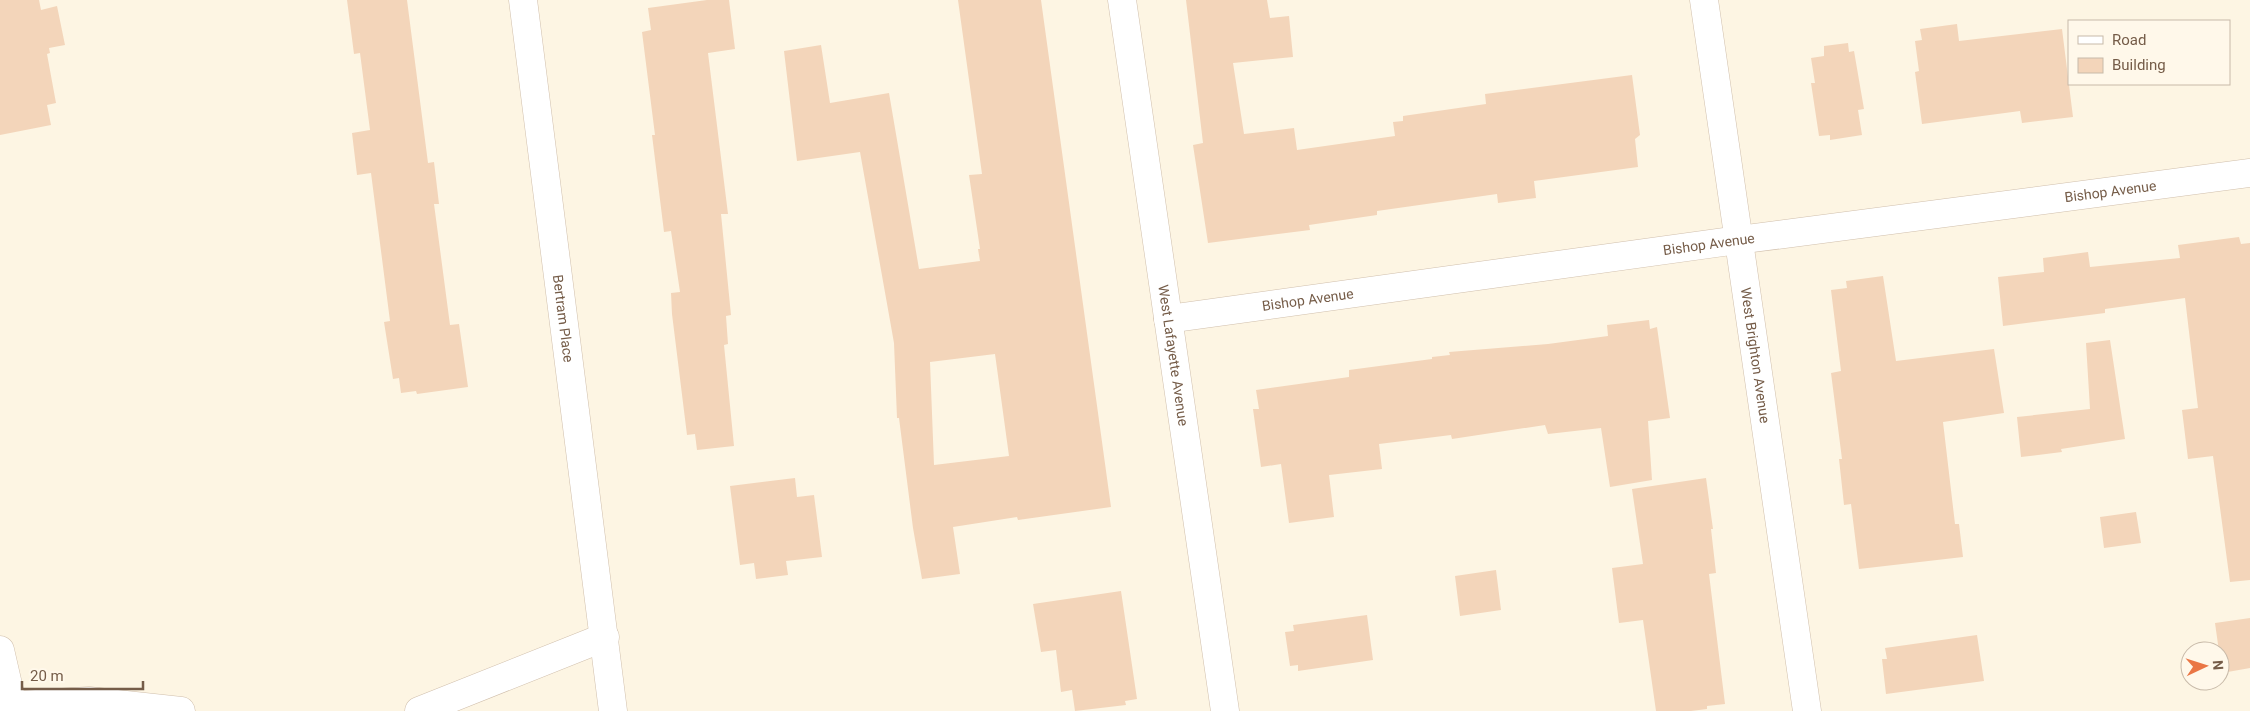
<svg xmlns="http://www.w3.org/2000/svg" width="2250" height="711" font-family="Roboto,sans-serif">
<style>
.building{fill:#f3d5ba;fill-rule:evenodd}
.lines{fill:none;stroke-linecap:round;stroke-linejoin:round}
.minor-casing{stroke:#d0bfac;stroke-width:29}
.tertiary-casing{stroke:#d0bfac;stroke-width:29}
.minor{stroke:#fff;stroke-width:28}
.tertiary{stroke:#fff;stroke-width:28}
.labels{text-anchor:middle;stroke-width:4;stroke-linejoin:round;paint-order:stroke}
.street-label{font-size:14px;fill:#755c48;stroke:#fff8ea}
</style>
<rect width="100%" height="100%" fill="#fdf5e3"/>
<path class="building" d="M0,0H39L41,10L57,6L65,45L49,48L50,53L47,54L56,103L47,105L51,125L0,135Z
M347,0H407L428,163L434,162L439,204H434L450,325L459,324L468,387L417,394L416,391L401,393L399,378L393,379L384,322L390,321L371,173L357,175L352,133L370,130L360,53L354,54Z
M707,0H729L735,49L708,53L728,214H721L731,315L726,316L728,344L724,345L734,446L697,450L695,434L687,435L672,314L671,293L680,292L671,231L664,232L652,135H655L642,32L651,30L648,8Z
M958,0H1041L1111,507L1018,520L1017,517L953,527L960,574L922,579L913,528L899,418H897L894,343L860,152L797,161L784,51L821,45L830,103L889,93L919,269L980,261L978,249H980L969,175L982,174ZM995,354L1009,456L934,465L930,362Z
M1186,0H1267L1270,18L1289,16L1293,57L1233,63L1244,134L1294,128L1297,150L1395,136L1393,122L1403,121V116L1486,104L1485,94L1632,75L1640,135L1635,139L1638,167L1534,181L1536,198L1498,203L1497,194L1377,211V215L1309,225L1310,230L1208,243L1193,145L1203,143Z
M1957,24L1959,41L2062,29L2073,117L2022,123L2020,111L1922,124L1915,72L1919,71L1915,41L1922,40L1920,29Z
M1848,43L1849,52L1854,51L1864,109L1858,110L1862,135L1830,140V135L1819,136L1811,83H1815L1811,58L1824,56V46Z
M2239,237L2241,244L2250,243V580L2230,582L2213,456L2188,459L2182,410L2198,408L2185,298L2105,309V313L2003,326L1998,277L2044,272L2043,258L2088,252L2090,267L2180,258L2178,245Z
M1883,276L1896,361L1994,349L2004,413L1943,422L1955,524H1959L1963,557L1859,569L1851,504L1844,505L1839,459H1842L1831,373L1841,371L1831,290L1847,288L1846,281Z
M1649,320L1650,329L1657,327L1670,418L1648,421L1652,480L1610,487L1601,428L1548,434L1545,425L1452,439L1451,435L1379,444L1382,469L1329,475L1334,517L1289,523L1281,464L1261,467L1253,409H1259L1256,390L1349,377V370L1432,359V357L1450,355L1449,352L1548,344L1608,336L1607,325Z
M2110,340L2125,439L2061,449L2062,452L2021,457L2017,417L2090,409L2086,343Z
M795,478L797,497L814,495L822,557L786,561L788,575L756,579L754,563L740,565L730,486Z
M1706,478L1713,529H1711L1716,573L1709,574L1725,704L1707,706V709L1691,711H1656L1643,620L1619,623L1612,568L1643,564L1632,489Z
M2136,512L2141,543L2104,548L2100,517Z
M1496,570L1501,610L1460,616L1455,576Z
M1121,591L1137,699L1125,701L1126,705L1075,711L1072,690L1061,692L1056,650L1041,652L1033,604Z
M1367,615L1373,660L1298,671V665L1290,666L1285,632L1294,631L1293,625Z
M2250,618V668L2222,673L2215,623Z
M1977,635L1984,681L1886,694L1882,659H1887L1885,648Z"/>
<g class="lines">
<g class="minor-casing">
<g id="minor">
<path id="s1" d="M523,0L613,711"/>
<path id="s2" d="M1122,0L1225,711"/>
<path id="s3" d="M1168,319L1738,240L2250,173"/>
<path d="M0,650L14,711"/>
<path d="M0,706L89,701L181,711"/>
<path d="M419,711L605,637"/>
</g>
</g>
<g class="tertiary-casing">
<g id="tertiary">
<path id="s4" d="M1704,0L1807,711"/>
</g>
</g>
<use href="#minor" class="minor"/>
<use href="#tertiary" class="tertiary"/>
</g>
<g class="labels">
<g class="street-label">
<text dy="5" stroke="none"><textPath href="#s3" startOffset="951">Bishop Avenue</textPath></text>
<text dy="5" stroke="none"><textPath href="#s3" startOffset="546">Bishop Avenue</textPath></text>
<text dy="5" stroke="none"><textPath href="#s3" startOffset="141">Bishop Avenue</textPath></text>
<text dy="5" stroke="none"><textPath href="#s1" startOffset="321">Bertram Place</textPath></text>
<text dy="5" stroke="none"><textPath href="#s2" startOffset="359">West Lafayette Avenue</textPath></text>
<text dy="5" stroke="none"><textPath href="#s4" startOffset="359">West Brighton Avenue</textPath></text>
</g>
</g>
<rect x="2068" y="20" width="162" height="65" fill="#fff8ea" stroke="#c8baa9"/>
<rect x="2078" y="36" width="25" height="8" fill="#ffffff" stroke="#c8baa9"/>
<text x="2112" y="45" font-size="15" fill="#755c48">Road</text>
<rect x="2078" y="58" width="25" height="15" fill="#f3d5ba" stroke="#c8baa9"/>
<text x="2112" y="70" font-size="15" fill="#755c48">Building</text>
<g transform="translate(2205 666) rotate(86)"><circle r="24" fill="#fff8ea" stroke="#c8baa9"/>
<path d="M0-4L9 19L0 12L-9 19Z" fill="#ea7645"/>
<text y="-8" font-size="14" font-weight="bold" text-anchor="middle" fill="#755c48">N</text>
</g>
<path d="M22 681v8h121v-8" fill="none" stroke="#755c48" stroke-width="2.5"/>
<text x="30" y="681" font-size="15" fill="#755c48" stroke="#fff8ea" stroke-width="4" paint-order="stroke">20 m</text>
</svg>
